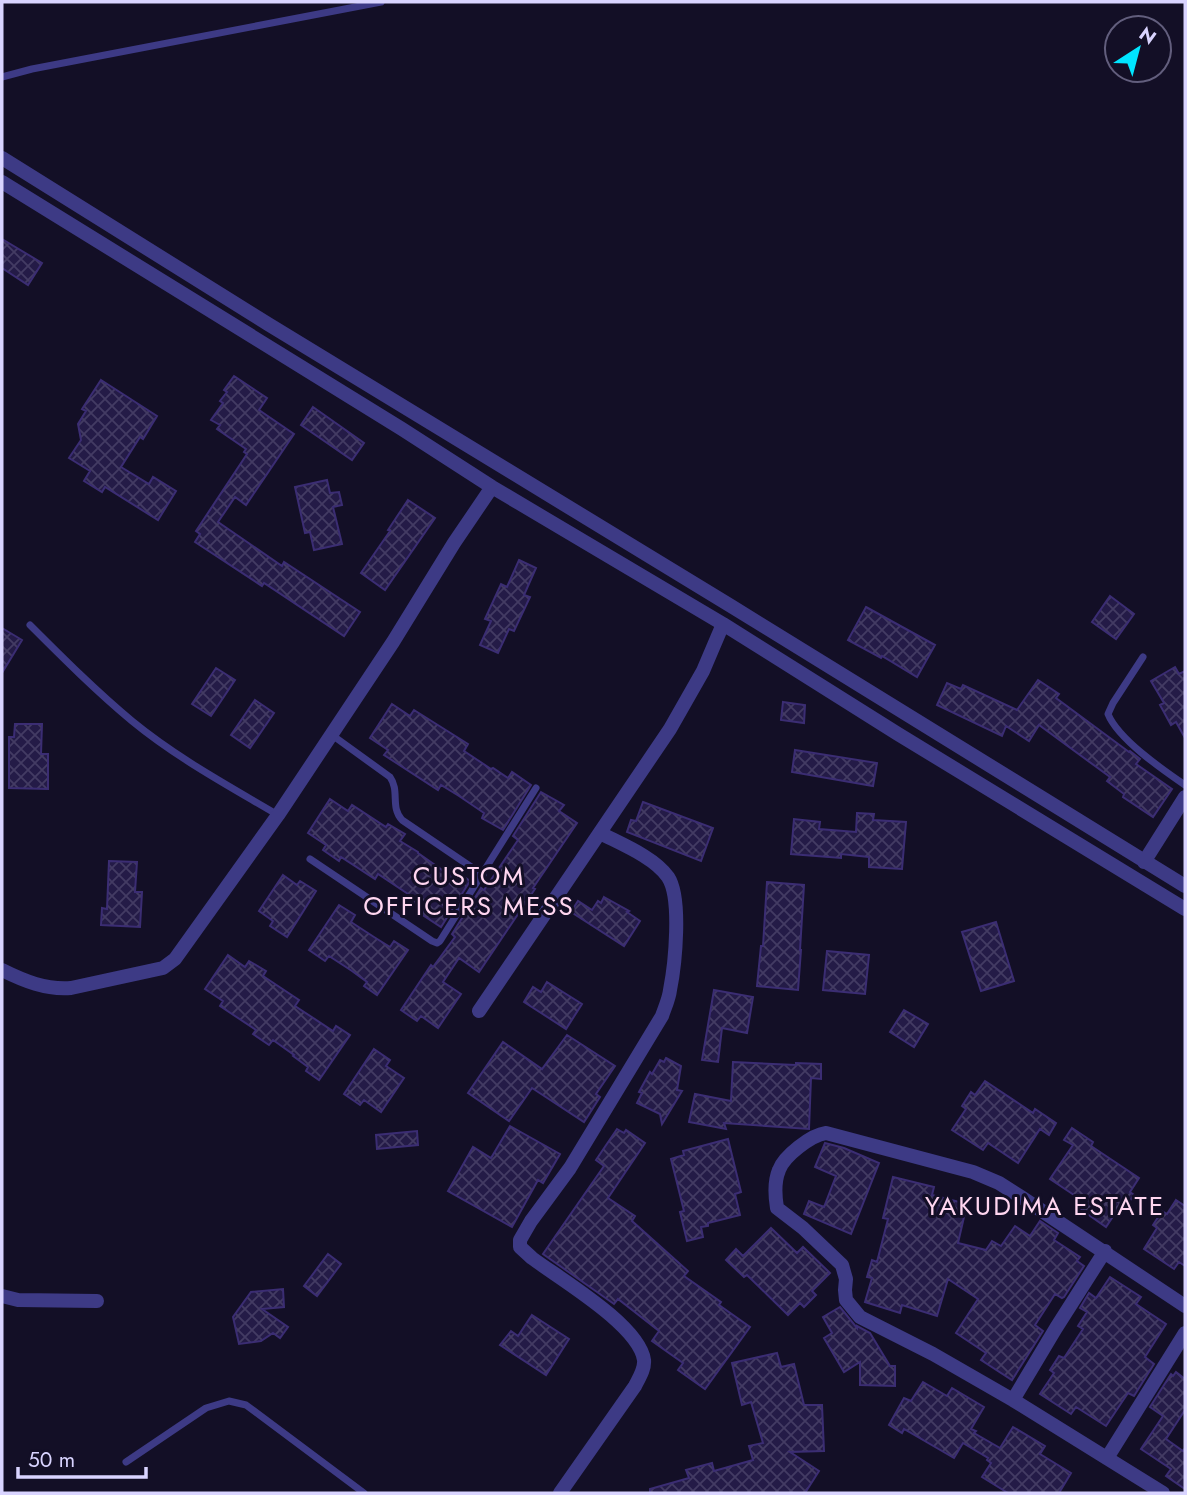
<svg xmlns="http://www.w3.org/2000/svg" width="1187" height="1495" font-family="Jost,sans-serif">
<style>
.building{fill:url(#building-cross-hatch);stroke:#3b2d73;stroke-width:2}
.lines{fill:none;stroke-linecap:round;stroke-linejoin:round}
.service{stroke:#3d3a85;stroke-width:7}
.minor{stroke:#3d3a85;stroke-width:14}
.labels{text-anchor:middle;stroke-width:6;stroke-linejoin:round;paint-order:stroke}
.neighbourhood-label{font-size:26px;letter-spacing:2px;fill:#ffd6f0;stroke:#130f26}
</style>
<defs>
<pattern id="building-cross-hatch" width="8" height="8" patternUnits="userSpaceOnUse" patternTransform="scale(1.75)"><rect width="8" height="8" fill="#241b47"/><path d="M0 0l8 8M0 8l8-8" fill="none" stroke="#433b63"/></pattern>
</defs>
<rect width="100%" height="100%" fill="#130f26"/>
<path class="building" d="M2,239L42,263L28,285L2,268Z
M234,376L267,398L259,410L294,434L246,505L235,497L218,522L282,566L284,562L360,612L344,636L264,583L262,586L195,542L200,534L196,531L247,454L244,452L246,449L217,429L220,425L211,420L223,403L220,401L227,392L224,390Z
M101,380L157,416L143,439L140,437L121,467L149,484L153,477L176,491L158,520L105,487L102,492L84,481L90,471L69,458L81,440L78,424L86,411L82,409Z
M313,407L364,443L352,460L301,425Z
M327,480L330,493L339,492L342,505L333,507L342,544L314,550L310,532L305,533L295,487Z
M408,500L435,518L385,590L361,573L390,531L388,530Z
M519,560L536,568L524,595L530,597L514,631L509,629L498,653L480,645L491,621L485,619L501,584L507,587Z
M1110,596L1134,614L1116,639L1092,622Z
M866,607L935,645L917,677L882,656L881,658L848,640Z
M2,628L22,640L2,673Z
M1175,667L1179,674L1185,671V738L1176,722L1171,725L1160,705L1164,703L1151,681Z
M216,668L235,680L211,716L192,704Z
M1038,680L1059,694L1056,698L1129,752L1130,751L1140,759L1136,764L1172,789L1153,817L1123,797L1124,794L1107,781L1110,777L1039,725L1029,741L1006,726L1002,736L937,705L947,683L961,689L963,685L1017,710Z
M255,700L274,713L250,748L231,735Z
M783,702L805,705L804,723L781,720Z
M392,704L410,716L414,710L468,744L464,751L491,769L493,768L508,778L512,772L531,785L503,830L482,818L484,813L459,796L441,785L438,790L384,755L388,750L370,738Z
M15,724H42L41,754H48V789L9,788V737H14Z
M795,750L877,763L873,786L792,772Z
M541,792L564,805L559,811L577,823L533,888L535,889L479,972L459,958L443,982L461,994L438,1028L421,1016L417,1021L401,1010L431,965L433,967L455,937L452,934L481,888L484,890L518,840L513,836Z
M330,799L348,811L352,805L386,827L388,824L405,834L400,841L418,852V853L448,874L452,868L470,881L441,927L421,914L424,909L409,899L411,896L378,874L375,879L341,857L339,861L323,850L326,845L308,833Z
M643,802L713,828L701,861L627,832L631,820L636,821Z
M857,813L874,814L873,820L906,822L902,869L869,867V857L841,854V858L791,854L794,819L820,822L819,829L856,832Z
M109,861L137,862L135,892H142L140,927L101,925L102,908L107,909Z
M283,875L297,885L300,881L316,891L287,937L270,926L273,921L259,911Z
M767,882L804,885L800,950H801L798,990L757,986L761,946H763Z
M604,897L629,911L627,912L640,921L624,946L571,912L578,901L592,910L598,901L601,903Z
M339,905L355,915L351,922L374,937L390,947L394,941L408,950L377,995L364,986L367,982L352,971L329,956L325,961L309,950Z
M996,922L1014,981L981,991L962,932Z
M827,951L869,955L865,994L823,990Z
M228,955L245,967L249,961L266,971L263,976L299,1000L295,1006L333,1031L336,1026L350,1035L319,1080L306,1071L308,1067L293,1056L294,1055L273,1040L269,1045L253,1034L256,1030L220,1006L223,1001L205,989Z
M547,982L582,1004L566,1029L524,1002L533,987L541,992Z
M714,990L753,997L747,1033L722,1028L718,1062L702,1060Z
M904,1010L928,1024L914,1047L890,1032Z
M567,1035L615,1066L596,1094L600,1097L584,1122L532,1088L509,1121L468,1093L503,1042L542,1069Z
M374,1049L390,1060L386,1066L404,1078L381,1112L364,1100L360,1105L344,1094Z
M666,1058L681,1066L677,1090L682,1091L662,1124L660,1114L637,1103L642,1093L639,1092L650,1072L652,1074L660,1060L664,1062Z
M733,1062L796,1065V1063L821,1064V1079L811,1078L809,1129L724,1123L726,1129L689,1122L695,1094L731,1101Z
M985,1081L1033,1113L1035,1109L1056,1123L1049,1135L1040,1129L1018,1163L988,1143L983,1150L952,1130L966,1109L962,1106L971,1092L975,1095Z
M510,1126L560,1154L543,1183L538,1180L512,1227L448,1191L473,1147L491,1158Z
M1072,1128L1093,1142L1091,1146L1139,1178L1130,1192L1134,1195L1124,1209L1120,1206L1106,1227L1076,1206L1080,1199L1050,1179L1073,1145L1064,1140Z
M617,1129L624,1133L626,1130L645,1143L608,1198L635,1216L632,1221L688,1271L684,1276L721,1302L719,1305L750,1327L705,1389L678,1370L683,1363L652,1341L659,1331L618,1299L614,1304L543,1254L604,1166L596,1160Z
M417,1131L418,1145L377,1149L376,1135Z
M728,1139L741,1192L735,1194L740,1215L708,1223V1226L701,1227L703,1237L687,1241L680,1212L684,1211L671,1159L684,1155L683,1151Z
M825,1143L844,1148L879,1163L851,1234L804,1214L809,1201L824,1207L836,1176L815,1167Z
M893,1177L934,1187L932,1195L967,1204L958,1243L986,1250L992,1241L1001,1246L1015,1226L1030,1236L1040,1221L1058,1233L1054,1240L1080,1257L1077,1261L1084,1266L1064,1297L1062,1298L1055,1294L1035,1325L1043,1331L1012,1380L981,1360L986,1353L956,1333L978,1299L948,1279L937,1316L902,1305L900,1313L865,1302L872,1278L867,1277L872,1260L877,1262L888,1219L883,1218Z
M1176,1200L1185,1206V1266L1179,1262L1174,1269L1144,1249L1157,1228L1153,1225L1162,1211L1167,1214Z
M771,1228L797,1253L803,1247L830,1273L812,1291L816,1295L804,1307L800,1303L788,1315L747,1275L744,1277L726,1260L736,1249L743,1256Z
M328,1254L341,1264L317,1296L304,1286Z
M1110,1277L1141,1297L1136,1304L1166,1324L1145,1357L1154,1364L1134,1396L1128,1393L1106,1426L1076,1407L1071,1414L1040,1394L1054,1373L1050,1370L1059,1356L1064,1358L1083,1329L1078,1326L1087,1312L1080,1308L1089,1293L1096,1298Z
M283,1289L284,1307L262,1309L288,1327L280,1338L273,1333L261,1341L239,1344L233,1317L251,1292Z
M840,1307L857,1328V1326L870,1333L890,1366H895V1386L860,1385V1362L844,1372L824,1338L832,1333L823,1317Z
M532,1315L569,1339L546,1375L500,1345L511,1331L518,1336Z
M777,1353L781,1367L794,1364L804,1405H822L824,1451L790,1452L819,1471L805,1493H650V1489L689,1478L686,1470L712,1463L714,1471L753,1460L749,1446L763,1443L751,1402L742,1405L732,1363Z
M1176,1372L1185,1379V1410L1166,1439L1183,1451L1185,1448V1489L1166,1476L1171,1469L1141,1449L1163,1416L1150,1407L1171,1374L1173,1376Z
M923,1382L947,1396L952,1388L984,1407L971,1429L976,1431L974,1433L1000,1448L1013,1427L1045,1446L1040,1454L1071,1473L1059,1493H1008L982,1477L991,1463L987,1460L988,1458L963,1443L954,1458L904,1429L902,1433L889,1425L904,1398L911,1401Z"/>
<g class="lines">
<path class="service" d="M2,77L32,69L381,2
M30,625C63,658 96,691 132,721C177,758 229,786 278,815
M1143,657L1113,703L1108,714C1118,739 1163,770 1185,785
M332,735L390,777C400,791 390,807 402,820L483,875
M310,859L432,941L437,943L440,941L536,788
M126,1462L206,1408L229,1401L246,1405L364,1493"/>
<path class="minor" d="M2,158L268,324L731,606L1185,886
M2,182L402,429L492,487L723,624L898,734L1185,909
M1144,862L1185,797
M2,970C24,981 46,990 71,988L163,968L175,959L278,815L393,642L454,543L492,487
M479,1011L670,729L703,671L723,624
M2,1296L18,1300L97,1301
M1013,1400L1056,1328L1105,1251
M1107,1458L1185,1333
M560,1493L635,1386C639,1378 645,1369 644,1360C639,1325 560,1279 532,1258L520,1247V1240L531,1221L570,1168L662,1016C665,1007 669,999 670,990C675,965 682,898 668,877C654,857 621,844 600,833
M1163,1493L1013,1400L933,1354L860,1317L846,1300L845,1290L846,1279L842,1265L803,1228L777,1208C775,1196 774,1182 779,1170C784,1156 811,1135 826,1133L973,1172L999,1183L1021,1197L1185,1306"/>
</g>
<g class="labels">
<g class="neighbourhood-label">
<text x="469" y="885">CUSTOM<tspan x="469" dy="30">OFFICERS MESS</tspan></text>
<text x="1045" y="1215">YAKUDIMA ESTATE</text>
</g>
</g>
<rect width="1187" height="1495" fill="none" stroke="#d9d4ff" stroke-width="7"/>
<g transform="translate(1138 49) rotate(36)"><circle r="33" fill="#130f26" stroke="#625e7d" stroke-width="2"/>
<path d="M0-5L12 26L0 18L-12 26Z" fill="#00e5ff"/>
<text y="-10" font-size="19" font-weight="bold" text-anchor="middle" fill="#d9d4ff">N</text>
</g>
<path d="M18 1467v10h128v-10" fill="none" stroke="#d9d4ff" stroke-width="3.5"/>
<text x="28" y="1467" font-size="21" fill="#d9d4ff" stroke="#130f26" stroke-width="5" paint-order="stroke">50 m</text>
</svg>
